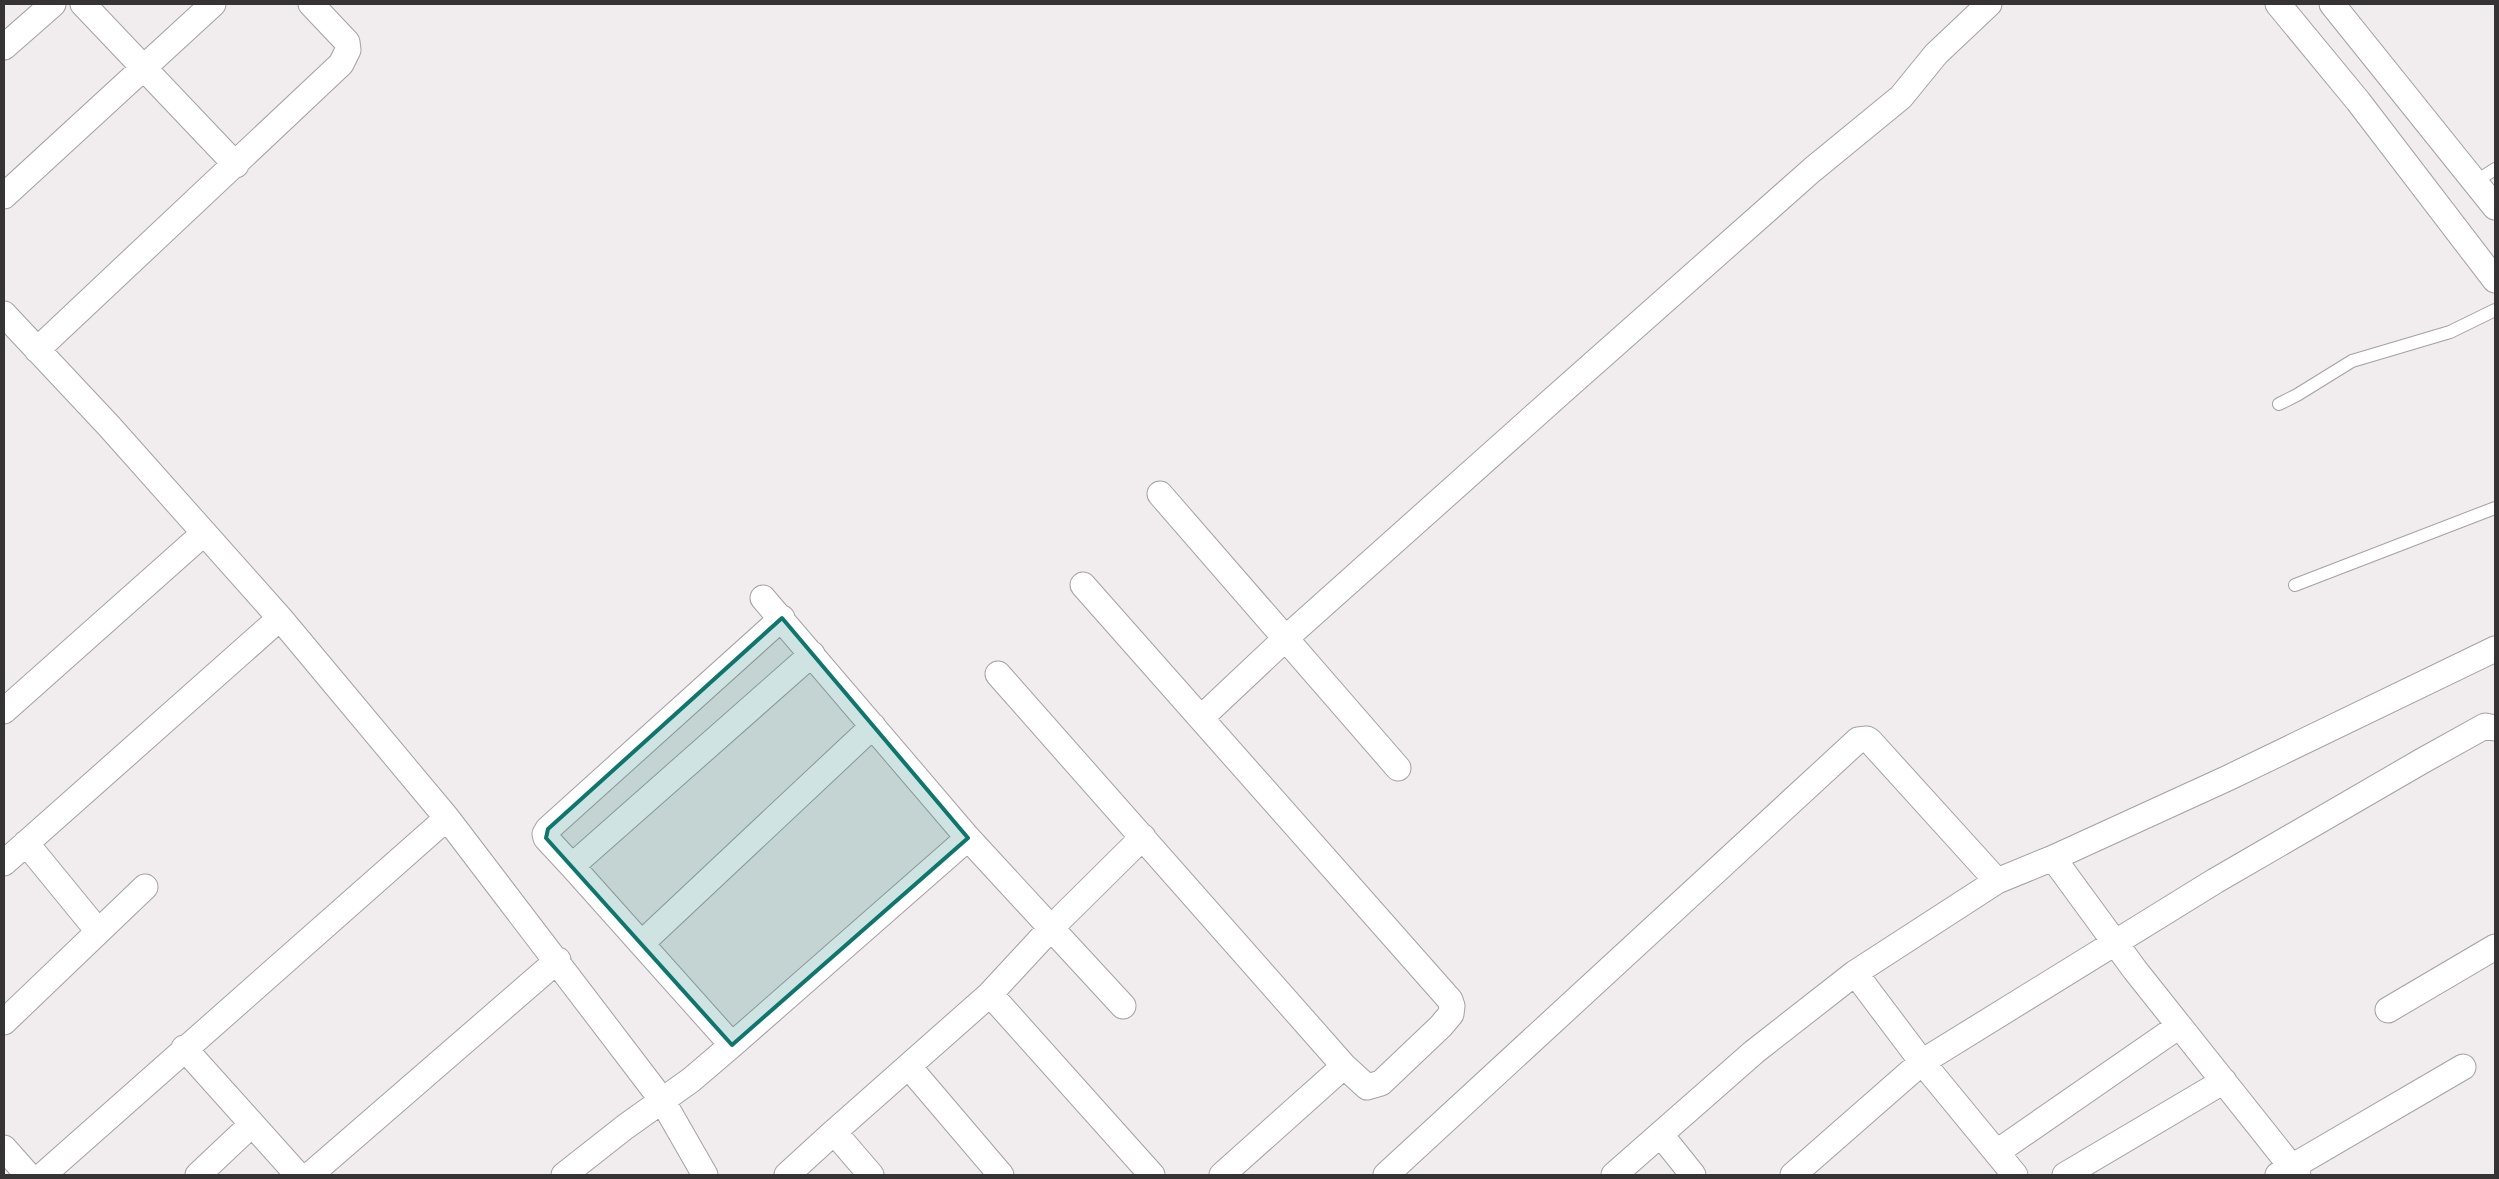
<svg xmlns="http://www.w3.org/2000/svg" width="2499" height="1179" font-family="'Source Serif 4',serif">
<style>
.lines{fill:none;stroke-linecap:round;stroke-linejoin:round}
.lane-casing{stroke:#a5a0a1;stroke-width:14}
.street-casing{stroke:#a5a0a1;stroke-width:27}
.lane{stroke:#fff;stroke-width:12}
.street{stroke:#fff;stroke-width:25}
.marked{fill:#0f766e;fill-opacity:0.2;stroke:#0f766e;stroke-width:4;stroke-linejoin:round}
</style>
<rect width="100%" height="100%" fill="#f1eced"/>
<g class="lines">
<g class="lane-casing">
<path id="lane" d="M2475,182L2495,169
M2279,404L2297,395L2352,361L2450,332L2495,310
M2295,585L2495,508"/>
</g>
<g class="street-casing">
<path id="street" d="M83,4L236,165
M2278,4L2358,101L2495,280
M2332,4L2495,207
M4,47L53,4
M4,196L213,4
M4,314L109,426L280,618L447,818L662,1100L705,1175
M37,350L341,64L348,50L347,42L311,4
M1160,494L1398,768
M763,598L968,838L1051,928L990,994L834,1132L871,1175
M998,674L1344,1066L1367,1087L1381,1083L1441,1026L1451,1014L1452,1006L1450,1000L1083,585
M4,711L203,534
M1201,718L1286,638L1558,395L1812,170L1901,97L1936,54L1989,4
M26,843L98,931
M4,863L280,618
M572,866L546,838L545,834L548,829L782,618
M642,943L873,726
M1855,973L1922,1062L2015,1175
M990,994L1152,1175
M1123,1006L1051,928L1143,837
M2388,1010L2495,947
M4,1022L145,887
M732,1045L572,866L812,654
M184,1048L298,1175
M909,1067L1001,1175
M1661,1135L1693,1175
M4,1148L28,1175
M1997,1152L2179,1026
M43,1175L447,818
M198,1175L252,1124
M310,1175L558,960
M564,1175L625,1127L691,1080L732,1045L968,838
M787,1175L834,1132
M1222,1175L1344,1066
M1386,1175L1858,740L1867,739L1870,741L1997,881
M1614,1175L1754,1052L1855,973L1997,881L2053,858
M1793,1175L1922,1062L2215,881L2422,761L2485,726L2495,728
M2065,1175L2224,1081
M2278,1175L2463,1067
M2298,1175L2135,970L2053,858L2228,778L2495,649"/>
</g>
<use href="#lane" class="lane"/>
<use href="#street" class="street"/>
</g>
<path class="marked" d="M782,618L968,838L732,1045L546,838L548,829Z"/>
<rect width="2499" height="1179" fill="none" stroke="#353333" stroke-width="10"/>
</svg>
